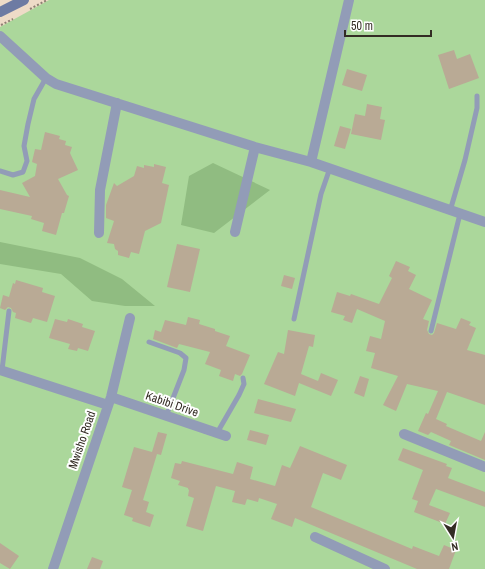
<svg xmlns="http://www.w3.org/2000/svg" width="485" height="569" font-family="'Archivo Narrow',sans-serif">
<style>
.green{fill:#abd79b}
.forest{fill:#90bc81}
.building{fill:#b9aa95}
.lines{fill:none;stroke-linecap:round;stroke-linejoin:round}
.path{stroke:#8c7f71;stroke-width:2;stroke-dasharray:2 2;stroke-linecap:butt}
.lane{stroke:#929cb7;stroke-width:5}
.street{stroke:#929cb7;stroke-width:10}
.secondary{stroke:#6d7ba3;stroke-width:10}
.labels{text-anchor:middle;stroke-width:4;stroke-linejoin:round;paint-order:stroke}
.street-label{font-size:12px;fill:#332c24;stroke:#fff}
</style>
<rect width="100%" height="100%" fill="#eedbc7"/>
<path class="green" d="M49,0H485V569H0V27Z"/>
<path class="forest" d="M213,163L270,190L214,233L181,225L189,176Z
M0,242L80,258L122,279L155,306H125L92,301L61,274L0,264Z"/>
<path class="building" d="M454,50L457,59L470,54L479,78L449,89L438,55Z
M347,69L367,75L362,91L342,85Z
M367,104L382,107L380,119L385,120L381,140L351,134L355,114L365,116Z
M340,126L351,129L345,149L334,146Z
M45,132L60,136L59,139L66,141L65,145L72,147L70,153L78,170L58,179L67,195L69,196L64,213H62L56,235L42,231L44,223L31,219L32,216L0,209V190L30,197L22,183L35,176L37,164L32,162L35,149L41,150Z
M154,164L166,167L162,183L169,185L161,223L145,231L139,254L131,252L129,258L118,255V251L115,249L114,244L107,243L114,221L106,218V205L114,183L117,186L134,176L137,166L144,168V165L154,167Z
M177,244L200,249L190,292L167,287Z
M396,261L410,267L408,271L416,275L409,289L432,300L423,319L429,321L427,330L429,334L432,335L434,333L437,323L456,329L461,318L471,322L469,325L476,328L467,350L485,355V405L447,392L436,419L447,424L446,426L481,441L485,432V460L449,445L451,441L431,432L428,435L418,431L426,413L428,414L438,391L407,384L396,411L383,405L398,376L371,368L375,353L366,351L370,336L381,339L385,321L357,309L352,323L343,320L345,316L331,312L337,292L350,296L351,294L379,304L392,278L389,276Z
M284,275L295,278L292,289L281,286Z
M16,280L43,288L42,292L55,296L47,322L33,318L31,323L15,318L16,313L13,312L11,308L8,307L5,310L0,308L3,295L9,297L13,283L15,284Z
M188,317L200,320L199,324L215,329V331L230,336L226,346L250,355L242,374L240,376L235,374L233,381L219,376L221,370L205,364L210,352L179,344L177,348L153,339L155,330L161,332L165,320L186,325Z
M55,319L67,322L68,319L83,324L82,327L95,331L88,351L78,348L77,351L68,349L70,344L49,338Z
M288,330L315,335L313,347L309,346L301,374L318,381L321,373L338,380L331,396L299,383L295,396L264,384L278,352L284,354Z
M360,376L369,379L364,397L354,393Z
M258,399L296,409L291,422L254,413Z
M178,400L185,407L183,411L180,412H177L175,407Z
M250,430L269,435L266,445L247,440Z
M158,432L167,434L161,455L157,454L143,500L149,502L146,512L154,515L150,527L132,521L133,518L124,515L132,490L122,487L134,447L152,452Z
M300,446L347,465L341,480L323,473L311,507L412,549L413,546L439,556L444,545L456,550L449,569H417L295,518L292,527L271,519L277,504L259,498L258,502L247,499L245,505L232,502L235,491L216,486L203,531L186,526L194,498L188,496L189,490L188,489V488L178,485L180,481L171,478L175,463L181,464L182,461L233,474L237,462L253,467L250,479L275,486L282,465L290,468Z
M403,448L447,464L446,466L452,468L448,478L485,492V507L436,489L429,505L450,513L445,524L414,512L418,501L412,499L423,470L398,460Z
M0,543L19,556L10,569L0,563Z
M92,557L103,561L100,569H87Z"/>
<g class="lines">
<path class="path" d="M30,9L47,0
M1,25L13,19"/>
<path class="lane" d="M0,171L13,175L23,172L27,161L24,146L28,124L34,99L46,78
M450,211L465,160L477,108V96
M294,319L321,194L330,168
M431,331L460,214
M149,342L180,353L186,358L184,370L166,416
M2,370L9,311
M217,433L239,395L244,384L243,378"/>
<path class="street" d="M0,36L46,78L56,84L255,147L311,162L485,222
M311,162L349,0
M235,232L255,147
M99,233L100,190L117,103
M0,370L108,405
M111,397L226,436
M404,434L485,467
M315,537L385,569
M53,569L111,397L130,318"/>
<path class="secondary" d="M0,12L24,0"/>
</g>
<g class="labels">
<g class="street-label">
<text transform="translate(172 404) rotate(19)" y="4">Kabibi Drive</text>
<text transform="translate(82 440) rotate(-71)" y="4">Mwisho Road</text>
</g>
</g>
<g transform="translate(453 537) rotate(169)" stroke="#ffffff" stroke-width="3" paint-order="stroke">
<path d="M0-3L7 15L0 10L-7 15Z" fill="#332c24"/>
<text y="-6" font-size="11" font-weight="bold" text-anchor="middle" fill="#332c24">N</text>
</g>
<path d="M345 30v6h86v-6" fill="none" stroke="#332c24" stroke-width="2"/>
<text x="351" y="30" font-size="12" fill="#332c24" stroke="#ffffff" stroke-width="3" paint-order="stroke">50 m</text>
</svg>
